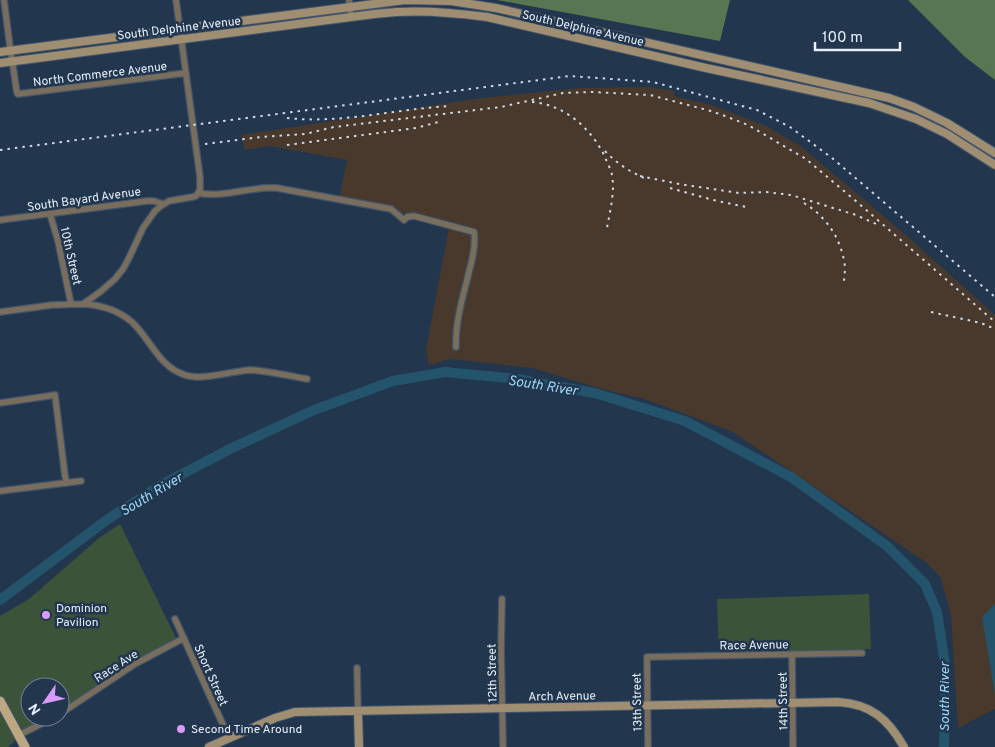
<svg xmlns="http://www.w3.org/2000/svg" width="995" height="747" font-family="Overpass,sans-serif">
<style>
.industrial{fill:#48392c}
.green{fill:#3b5338}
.forest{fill:#577753}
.water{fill:#23546c}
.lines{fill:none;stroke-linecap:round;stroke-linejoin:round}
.river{stroke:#23546c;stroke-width:10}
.street-casing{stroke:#41546a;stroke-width:8}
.secondary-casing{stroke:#41546a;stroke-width:10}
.primary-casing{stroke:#41546a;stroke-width:11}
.street{stroke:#796e5d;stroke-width:5.5}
.secondary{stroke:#9f8e72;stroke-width:8}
.primary{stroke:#bca782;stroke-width:9}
.rail{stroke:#cdd8e6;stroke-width:2;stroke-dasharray:2.5 5;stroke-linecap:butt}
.poi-dot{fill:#d79bf9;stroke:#22364e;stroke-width:2}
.labels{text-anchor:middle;stroke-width:5;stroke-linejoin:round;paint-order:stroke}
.street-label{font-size:12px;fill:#e6f0fc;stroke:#22364e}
.poi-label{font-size:12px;fill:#e6f0fc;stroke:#22364e;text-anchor:start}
.water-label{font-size:14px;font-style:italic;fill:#9cd8f9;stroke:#22364e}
</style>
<rect width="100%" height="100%" fill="#22364e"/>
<path class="industrial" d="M648,87L674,91V96L715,106L766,126L799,145L835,175L907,236L995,315V709L958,728L951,615L941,578L927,563L733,432L645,399L609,391L532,368L451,359L429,365L426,350L450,222L339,200L347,160L270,146L245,150L241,135L482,98L581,88Z"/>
<path class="green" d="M120,524L176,638L60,710V687H30V717H49L25,732L8,747H0V616L29,599L99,538Z
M869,594L871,649L719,655L717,599Z"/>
<path class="forest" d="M497,0H730L720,41Z
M908,0H995V80L965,57Z"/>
<path class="water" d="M995,604V695L982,617Z"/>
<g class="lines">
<path class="river" d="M0,600L108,519L161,485L232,448L314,410L393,381L445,372L517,379L595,393L685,421L791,477L887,546L925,584L937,612L946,671L944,747"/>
<g class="street-casing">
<path id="street" d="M4,0L10,47L17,93L18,94L186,73
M349,0L351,17
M198,193C225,198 251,186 277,188L391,209L404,220L407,217L414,216L474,232C476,244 473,257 470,268C464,293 455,321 456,347
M50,214L58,241L71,304
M0,220L147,201H154L163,204
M83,304C101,305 118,310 132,322C151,340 159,367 185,375C202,381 232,371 250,370C266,370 290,376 307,379
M0,312L52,305L83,304L100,292L115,279L123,269L128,260L143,228L155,211L161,206L169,201L192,197L196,196L200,190V177L176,0
M0,403L55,395L65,476L67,483
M0,491L81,481
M502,599L501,649L503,747
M175,619L229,738
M792,654L793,747
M357,668L358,711
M60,714L135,664L184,638
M19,735L55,717
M648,747L647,657L862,653"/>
</g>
<g class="secondary-casing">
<path id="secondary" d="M0,52L405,0L451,1L496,8L889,98L914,107L947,123L995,153
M0,63L351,17C366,15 382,13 397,12C427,10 457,13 487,17L706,68L869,103L916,119L947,134L995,165
M358,711L359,747
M209,747L275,718L295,712L838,702C871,704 888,719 904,747"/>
</g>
<g class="primary-casing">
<path id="primary" d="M0,701L25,747"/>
</g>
<use href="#street" class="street"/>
<use href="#secondary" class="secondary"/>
<use href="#primary" class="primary"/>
<path class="rail" d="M532,102C565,105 591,128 605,157C607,163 611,169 612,175C615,192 610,211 607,228
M287,118C342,124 395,109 450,106
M205,144L261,137L305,134L334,127L501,107L563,93L592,92L650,95L711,111L725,116L748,125L806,159L857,202L995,322
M287,145L416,128L442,121
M0,150L570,76L653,82L757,110L790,127L832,158L995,297
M605,151C617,164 631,172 646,179
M640,176L679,184L739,193L766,192L791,195L856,215L876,224
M670,188L713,200L746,207
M804,203C827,217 842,240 845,267C845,273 844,278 844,283
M931,312L981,323L995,329"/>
</g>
<g class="poi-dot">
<circle cx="46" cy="615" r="5"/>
<circle cx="181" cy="729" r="5"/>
</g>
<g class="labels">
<g class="street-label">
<text transform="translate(179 28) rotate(-7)" y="4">South Delphine Avenue</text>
<text transform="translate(583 28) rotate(13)" y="4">South Delphine Avenue</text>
<text transform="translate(100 74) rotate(-7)" y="4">North Commerce Avenue</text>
<text transform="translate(84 199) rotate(-8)" y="4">South Bayard Avenue</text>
<text transform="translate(71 256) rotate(77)" y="4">10th Street</text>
<text transform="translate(754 645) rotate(-1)" y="4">Race Avenue</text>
<text transform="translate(116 666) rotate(-33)" y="4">Race Ave</text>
<text transform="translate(492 673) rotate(-91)" y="4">12th Street</text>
<text transform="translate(211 675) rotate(66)" y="4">Short Street</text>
<text transform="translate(562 696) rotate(-1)" y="4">Arch Avenue</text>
<text transform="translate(783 701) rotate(-91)" y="4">14th Street</text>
<text transform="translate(637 702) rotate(-91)" y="4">13th Street</text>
</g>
<g class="poi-label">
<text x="56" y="612">Dominion<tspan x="56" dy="14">Pavilion</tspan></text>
<text x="191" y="733">Second Time Around</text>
</g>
<g class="water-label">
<text transform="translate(543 385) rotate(9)" y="5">South River</text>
<text transform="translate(151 494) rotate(-31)" y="5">South River</text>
<text transform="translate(944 697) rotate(-90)" y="5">South River</text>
</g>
</g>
<g transform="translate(45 702) rotate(236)"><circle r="24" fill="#22364e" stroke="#708094"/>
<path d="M0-4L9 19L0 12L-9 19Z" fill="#d79bf9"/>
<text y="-8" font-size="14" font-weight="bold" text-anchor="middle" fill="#e6f0fc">N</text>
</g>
<path d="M815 42v8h85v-8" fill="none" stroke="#e6f0fc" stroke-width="2.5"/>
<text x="822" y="42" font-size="15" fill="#e6f0fc" stroke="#22364e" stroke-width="4" paint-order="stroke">100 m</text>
</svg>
